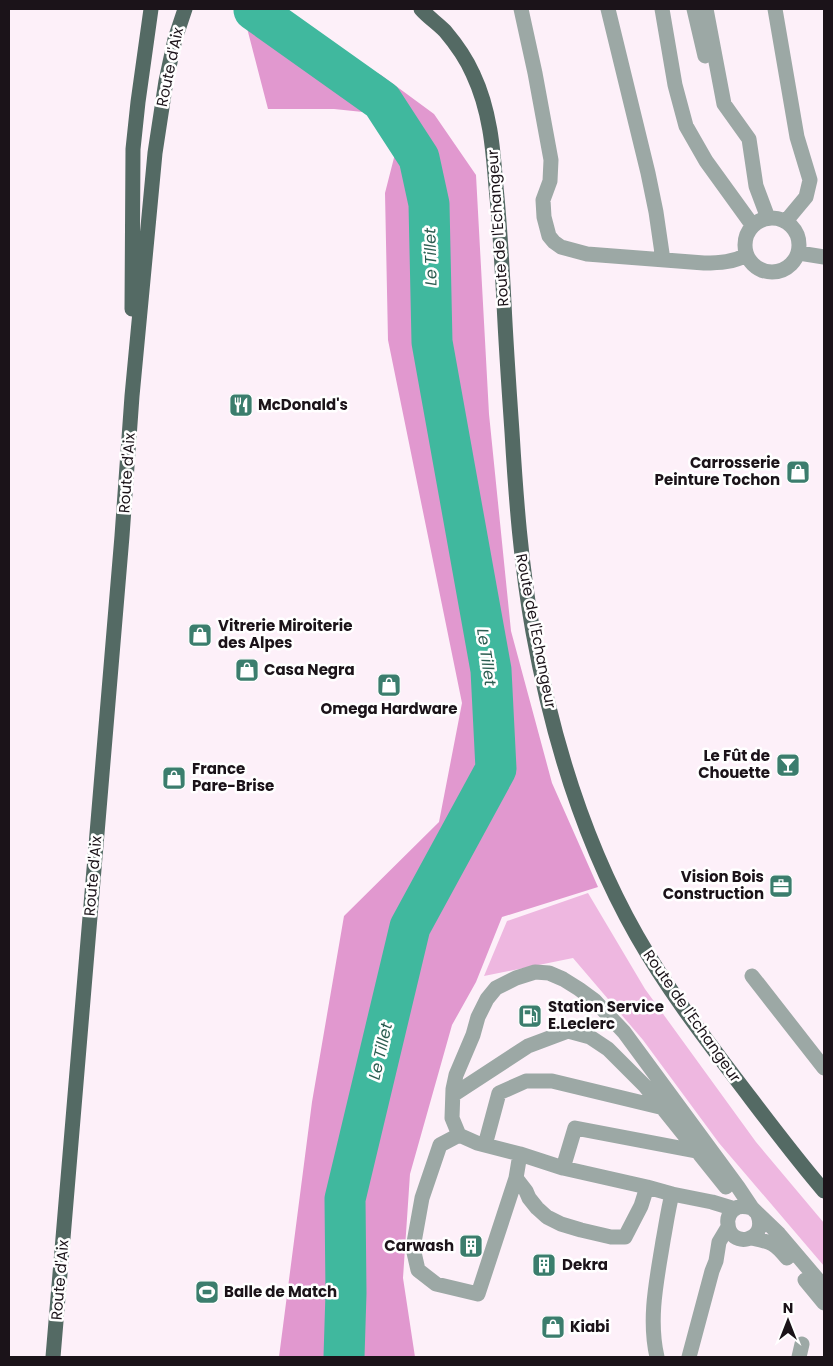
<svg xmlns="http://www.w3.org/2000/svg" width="833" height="1366" font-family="Poppins,sans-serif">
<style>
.green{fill:#eeb7e0}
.forest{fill:#e198cf}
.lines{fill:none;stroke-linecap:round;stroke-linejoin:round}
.river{stroke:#40b89e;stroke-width:41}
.minor{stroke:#9ca8a5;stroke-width:15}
.major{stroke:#546a64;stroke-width:15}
.labels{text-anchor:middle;stroke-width:5;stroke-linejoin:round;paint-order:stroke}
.street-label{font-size:15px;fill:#1b1319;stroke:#fff}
.poi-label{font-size:15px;font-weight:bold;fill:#1b1319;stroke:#fff;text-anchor:start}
.water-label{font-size:16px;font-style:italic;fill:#2c5d51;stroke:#fff}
</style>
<rect width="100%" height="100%" fill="#fdf0f9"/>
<path class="green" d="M588,893L645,989L756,1142L824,1223V1266L719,1143L643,1040L573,958L484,976L507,921Z"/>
<path class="forest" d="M273,10L321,42L381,75L434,114L476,175L489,414L511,631L552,783L598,887L502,917L476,982L452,1025L410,1174L403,1278L415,1357H279L312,1102L344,916L439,822L462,703L388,340L385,193L397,146L382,114L334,109H268L247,28Z"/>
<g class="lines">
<path class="river" d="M254,10L382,101L419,158L429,204L432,342L491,670L496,769L410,927L345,1199L346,1293L344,1357"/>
<path class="minor" d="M521,9L535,73L551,160L550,181L543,200L544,217L549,236L554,242L561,247L587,254L704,263C720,263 733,262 747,255
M608,9L648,173L656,212L663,260
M662,9L675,85L686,126L706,161L753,226
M694,9L705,56
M706,9L724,104L749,139L756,186L768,218
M775,9L797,137L810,180L806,197L786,221
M745 245a27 27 0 1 1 54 0a27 27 0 1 1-54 0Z
M799,253L824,257
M752,976L824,1068
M453,1095L528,1046L568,1031L590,1037L608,1049L645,1086L726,1187
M459,1135L440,1145L422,1198L413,1248L418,1270L436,1284L478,1294L516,1178
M485,1145L499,1093L526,1081H552L664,1108
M520,1154L516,1178L526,1191L529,1198L537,1208L547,1217L561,1224L581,1230L611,1237H625L641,1206L647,1187
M563,1168L575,1128L701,1152
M672,1194L712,1202L735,1209
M758,1215C768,1243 729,1248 728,1224C727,1219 729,1214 733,1210C738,1205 745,1206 752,1208L779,1234L824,1287
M751,1238C771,1242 774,1242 787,1258
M805,1280L824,1303
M657,1357C648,1318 657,1279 663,1241C666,1225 668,1210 672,1194L647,1187L563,1168L520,1154L477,1143L459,1135L452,1118L453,1089L456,1075L473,1035L478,1017L487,999L496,988L516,978L535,972L549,973L563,979L579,989L594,1000L624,1032L738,1187L752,1208
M689,1357L712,1271L716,1261L719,1242L728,1227
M799,1357L802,1344"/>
<path class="major" d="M421,9C428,17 437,23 445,31C456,44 466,58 473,74C490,110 493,148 496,187C500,226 502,265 504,303C506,346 509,389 512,432C516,499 521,565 533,632C552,737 584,843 637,936C666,987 701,1033 736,1079C765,1117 793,1155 824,1191
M132,309L133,149L138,102L151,9
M53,1357L122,536L132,396L155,153L166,81L175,39L185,9"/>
</g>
<defs>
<g id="restaurant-square" transform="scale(1.25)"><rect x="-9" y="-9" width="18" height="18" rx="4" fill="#3b7d6d" stroke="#fff"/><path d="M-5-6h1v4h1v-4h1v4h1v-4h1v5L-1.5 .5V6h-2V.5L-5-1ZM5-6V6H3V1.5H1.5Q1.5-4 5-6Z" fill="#fff"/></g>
<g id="shop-square" transform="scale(1.25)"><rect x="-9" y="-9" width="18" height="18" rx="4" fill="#3b7d6d" stroke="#fff"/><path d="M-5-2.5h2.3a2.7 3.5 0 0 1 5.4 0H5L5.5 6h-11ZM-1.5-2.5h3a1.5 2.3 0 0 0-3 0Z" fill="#fff"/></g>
<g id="bar-square" transform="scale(1.25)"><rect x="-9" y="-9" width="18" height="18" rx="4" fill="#3b7d6d" stroke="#fff"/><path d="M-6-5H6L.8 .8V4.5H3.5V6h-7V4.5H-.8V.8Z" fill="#fff"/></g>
<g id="office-square" transform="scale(1.25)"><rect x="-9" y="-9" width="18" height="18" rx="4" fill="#3b7d6d" stroke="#fff"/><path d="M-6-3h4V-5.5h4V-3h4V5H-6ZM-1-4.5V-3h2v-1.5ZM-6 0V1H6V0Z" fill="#fff"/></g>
<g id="fuel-square" transform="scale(1.25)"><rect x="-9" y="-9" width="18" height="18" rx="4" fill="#3b7d6d" stroke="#fff"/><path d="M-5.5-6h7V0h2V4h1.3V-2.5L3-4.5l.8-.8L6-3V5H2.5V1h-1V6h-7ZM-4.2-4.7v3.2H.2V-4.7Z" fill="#fff"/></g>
<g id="building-square" transform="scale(1.25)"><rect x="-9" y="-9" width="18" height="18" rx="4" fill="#3b7d6d" stroke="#fff"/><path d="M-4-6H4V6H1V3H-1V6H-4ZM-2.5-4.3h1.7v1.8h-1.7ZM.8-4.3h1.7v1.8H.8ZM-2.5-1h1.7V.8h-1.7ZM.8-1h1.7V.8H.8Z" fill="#fff"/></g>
<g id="stadium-square" transform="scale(1.25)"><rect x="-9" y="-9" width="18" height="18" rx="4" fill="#3b7d6d" stroke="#fff"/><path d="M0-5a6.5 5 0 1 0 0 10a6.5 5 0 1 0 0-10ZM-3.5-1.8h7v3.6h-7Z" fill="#fff"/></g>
</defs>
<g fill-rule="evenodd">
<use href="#restaurant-square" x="241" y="405"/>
<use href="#shop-square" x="798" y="472"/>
<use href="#shop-square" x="200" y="635"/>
<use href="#shop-square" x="247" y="670"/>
<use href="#shop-square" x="389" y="685"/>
<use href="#bar-square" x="788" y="765"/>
<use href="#shop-square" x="174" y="778"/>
<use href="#office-square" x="781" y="886"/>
<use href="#fuel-square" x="530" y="1016"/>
<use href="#building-square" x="471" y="1246"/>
<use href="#building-square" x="544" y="1265"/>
<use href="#stadium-square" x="207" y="1292"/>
<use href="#shop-square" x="553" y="1327"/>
</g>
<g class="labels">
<g class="street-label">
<text transform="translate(170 67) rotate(-78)" y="5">Route d'Aix</text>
<text transform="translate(498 228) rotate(-94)" y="5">Route de l'Echangeur</text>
<text transform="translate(127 473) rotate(-86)" y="5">Route d'Aix</text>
<text transform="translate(536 631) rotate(79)" y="5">Route de l'Echangeur</text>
<text transform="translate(93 876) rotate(-85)" y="5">Route d'Aix</text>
<text transform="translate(692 1016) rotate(55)" y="5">Route de l'Echangeur</text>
<text transform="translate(60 1280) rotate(-85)" y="5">Route d'Aix</text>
</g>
<g class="poi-label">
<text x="258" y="410">McDonald's</text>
<text x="780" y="468" text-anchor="end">Carrosserie<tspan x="780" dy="17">Peinture Tochon</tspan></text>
<text x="218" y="631">Vitrerie Miroiterie<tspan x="218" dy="17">des Alpes</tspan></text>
<text x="264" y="675">Casa Negra</text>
<text x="389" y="714" text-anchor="middle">Omega Hardware</text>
<text x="770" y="761" text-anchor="end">Le Fût de<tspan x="770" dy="17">Chouette</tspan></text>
<text x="192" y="774">France<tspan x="192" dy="17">Pare-Brise</tspan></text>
<text x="764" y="882" text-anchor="end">Vision Bois<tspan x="764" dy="17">Construction</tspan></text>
<text x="548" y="1012">Station Service<tspan x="548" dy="17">E.Leclerc</tspan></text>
<text x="454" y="1251" text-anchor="end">Carwash</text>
<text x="562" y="1270">Dekra</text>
<text x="224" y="1297">Balle de Match</text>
<text x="570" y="1332">Kiabi</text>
</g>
<g class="water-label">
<text transform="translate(430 257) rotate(-91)" y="6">Le Tillet</text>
<text transform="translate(487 657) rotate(82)" y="6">Le Tillet</text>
<text transform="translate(380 1051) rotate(-77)" y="6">Le Tillet</text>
</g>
</g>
<rect width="833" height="1366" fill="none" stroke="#1b1319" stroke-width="20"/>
<g transform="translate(788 1321)" stroke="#ffffff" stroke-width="4" paint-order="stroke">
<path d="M0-4L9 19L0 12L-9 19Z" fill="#1b1319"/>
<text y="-8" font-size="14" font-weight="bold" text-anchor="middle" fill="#1b1319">N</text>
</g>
</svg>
